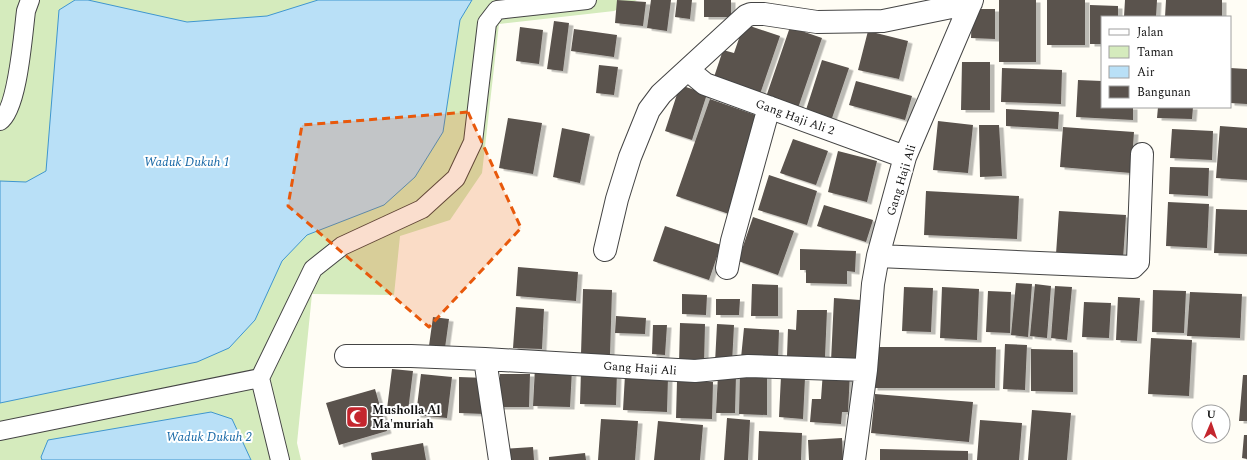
<svg xmlns="http://www.w3.org/2000/svg" width="1247" height="460" font-family="Spectral,serif">
<style>
.green{fill:#d5ebbd}
.water{fill:#b9e0f7;stroke:#3f96cf}
.building{fill:#5a524d;filter:url(#shadow)}
.lines{fill:none;stroke-linecap:round;stroke-linejoin:round}
.service-casing{stroke:#444;stroke-width:20}
.minor-casing{stroke:#444;stroke-width:24}
.service{stroke:#fff;stroke-width:18}
.minor{stroke:#fff;stroke-width:22}
.marked{fill:#e8590c;fill-opacity:0.2;stroke:#e8590c;stroke-width:3;stroke-dasharray:8 5;stroke-linejoin:round}
.labels{text-anchor:middle;stroke-width:4;stroke-linejoin:round;paint-order:stroke}
.street-label{font-size:12px;fill:#111;stroke:#fff}
.poi-label{font-size:12px;font-weight:bold;fill:#111;stroke:#fff;text-anchor:start}
.water-label{font-size:13px;font-style:italic;fill:#1768a6;stroke:#fff}
</style>
<defs>
<filter id="shadow"><feDropShadow dx="4.5" dy="2.5" stdDeviation="0" flood-color="#0004"/></filter>
</defs>
<rect width="100%" height="100%" fill="#fffdf5"/>
<path class="green" d="M0,0H637L614,11L499,24L482,173L450,220L400,236L394,295L312,294L297,443L301,460H0Z"/>
<path class="water" d="M75,0H88L187,22L267,16L318,0H472L460,20L443,132L415,177L384,205L307,235L282,261L255,320L229,348L197,362L0,403V181L26,182L46,171L59,10Z
M211,412L232,419L251,460H42L41,457L48,440Z"/>
<path class="building" d="M617,0L646,2L643,26L615,23Z
M651,0H671L667,31L647,28Z
M677,0H692L690,19L675,17Z
M704,0H731V17H704Z
M999,0H1036V62H999Z
M1047,0H1085V45H1047Z
M1125,0H1157L1156,17H1124Z
M1166,0H1222V17H1165Z
M1090,5L1118,6V17H1102V44H1090Z
M972,9H995V39L971,38Z
M554,21L569,23L563,71L547,69Z
M744,24L780,36L760,94L712,83L723,50L734,53Z
M520,27L543,30L539,64L516,61Z
M790,27L822,38L798,108L766,97Z
M574,29L617,35L614,57L571,51Z
M868,31L908,41L899,79L858,70Z
M822,60L849,68L831,121L805,113Z
M962,62H990V110H961Z
M599,65L618,67L614,95L596,93Z
M1002,68L1062,70L1061,104L1001,102Z
M1230,68L1247,69V104L1230,103Z
M1078,80L1102,81V107H1133V120L1076,117Z
M856,81L912,96L905,120L849,105Z
M680,85L707,94L692,140L665,131Z
M710,99L764,118L729,214L676,196Z
M1158,107H1193L1192,119L1157,118Z
M1006,109L1059,112L1058,129L1006,126Z
M508,118L542,123L533,174L499,168Z
M938,121L973,125L968,173L933,170Z
M979,125H999L1002,176L980,177Z
M1220,126L1247,128V180L1216,178Z
M1063,127L1134,132L1131,173L1060,167Z
M562,128L590,134L580,183L553,177Z
M1172,129L1213,131L1212,160L1170,158Z
M793,139L828,151L816,185L780,173Z
M838,151L877,161L867,202L828,192Z
M1170,167L1209,168L1208,196L1169,194Z
M769,175L817,191L807,225L758,210Z
M926,191L1019,196L1017,239L924,235Z
M1168,202L1209,204L1207,248L1166,246Z
M824,205L873,220L866,242L817,226Z
M1216,209L1247,210V254L1214,253Z
M1059,211L1126,215L1123,259L1056,254Z
M753,217L794,231L778,275L738,261Z
M665,226L721,245L709,280L653,261Z
M800,249L856,251L855,272L847,271V284L806,283V270H800Z
M518,267L578,272L576,301L516,296Z
M1016,283L1032,284L1028,337L1011,335Z
M752,284L778,285V316H751Z
M1035,284L1051,286L1047,338L1030,336Z
M1055,286L1072,287L1067,340L1051,338Z
M904,287L933,288L931,332L902,331Z
M942,287L979,289L977,340L940,338Z
M583,289L612,290L610,355L581,354Z
M1153,290L1186,291L1184,333L1152,332Z
M988,291L1011,292L1010,333L986,332Z
M1190,292L1242,294L1240,338L1187,336Z
M682,294L707,295L706,315L682,314Z
M1118,297L1140,298L1137,341L1116,340Z
M834,298L860,300L858,362L831,361Z
M716,299H740L739,315H716Z
M1084,302L1111,303L1109,338L1082,337Z
M516,307L544,309L542,349L513,348Z
M797,310H827L825,357L787,356L788,329L796,330Z
M616,316L646,318L645,334L615,333Z
M433,317L449,319L444,355L428,353Z
M680,323L705,324L704,364H679Z
M717,324L734,325L732,363H715Z
M653,325H667L665,355L652,354Z
M744,328L779,330L778,360L741,358Z
M1151,338L1192,340L1189,396L1148,394Z
M1005,344L1027,345L1025,390L1003,389Z
M873,347H996L995,388H873Z
M1031,349L1073,350V392L1031,391Z
M535,367L572,369L570,407L533,406Z
M392,369L413,371L408,411L387,409Z
M581,370L617,371L616,405L580,404Z
M823,371L850,372L848,412H842L841,424L810,422L812,399H821Z
M740,372L767,373V415L739,414Z
M421,374L452,377L447,418L416,415Z
M500,374H530L529,407H499Z
M625,375L668,377L667,412L623,410Z
M718,375H736L735,413H716Z
M1243,375H1247V421H1239Z
M781,376L805,378L803,419L779,417Z
M459,377L486,378L485,414L459,413Z
M677,381L713,382L712,419L676,418Z
M375,389L387,431L339,445L326,403Z
M875,394L973,402L969,442L871,433Z
M1032,410L1071,413L1067,460H1028Z
M727,418L750,420L748,460H724Z
M601,419L638,421L635,460H598Z
M980,420L1022,423L1019,460H977Z
M658,421L703,425L700,460H654Z
M759,431L802,433L801,460H758Z
M1244,435H1247V459L1242,458Z
M842,438L843,460H809L808,440Z
M423,443L426,460H372L371,453Z
M533,447L534,460H503L502,449Z
M880,449L968,451V460H880Z
M585,453L586,460H549V457Z"/>
<g class="lines">
<g class="service-casing">
<path id="service" d="M0,121C18,109 23,34 26,11L30,0
M0,431L260,378
M280,460L260,378L313,269L342,246L422,209L456,178L473,142L487,23L497,10L587,0"/>
</g>
<g class="minor-casing">
<path id="minor" d="M688,70L705,84L905,157
M605,250L617,199L630,157L649,110L661,94L746,16L751,14H764L817,22L883,21L971,3
M878,256L1133,267L1138,262L1142,154
M727,268L732,241L769,107
M346,356H411L485,359L695,371L748,366L866,370
M485,359L500,460
M854,460L866,370L873,284L878,256L905,157L972,0"/>
</g>
<use href="#service" class="service"/>
<use href="#minor" class="minor"/>
</g>
<path class="marked" d="M468,112L521,228L429,327L288,206L302,125Z"/>
<defs>
<g id="mosque-square" transform="scale(1.15)"><rect x="-9" y="-9" width="18" height="18" rx="4" fill="#c4262e" stroke="#fff"/><path d="M3.5-4.9A6 6 0 1 0 3.5 4.9A5 5 0 1 1 3.5-4.9Z" fill="#fff"/></g>
</defs>
<g fill-rule="evenodd">
<use href="#mosque-square" x="357" y="417"/>
</g>
<g class="labels">
<g class="street-label">
<text transform="translate(795 117) rotate(20)" y="4">Gang Haji Ali 2</text>
<text transform="translate(901 180) rotate(-73)" y="4">Gang Haji Ali</text>
<text transform="translate(640 368) rotate(4)" y="4">Gang Haji Ali</text>
</g>
<g class="poi-label">
<text x="372" y="414">Musholla Al<tspan x="372" dy="14">Ma'muriah</tspan></text>
</g>
<g class="water-label">
<text x="187" y="166">Waduk Dukuh 1</text>
<text x="209" y="441">Waduk Dukuh 2</text>
</g>
</g>
<rect x="1101" y="16" width="130" height="92" fill="#ffffff" stroke="#a0a0a0"/>
<rect x="1109" y="29" width="20" height="6" fill="#ffffff" stroke="#a0a0a0"/>
<text x="1137" y="36" font-size="12" fill="#111111">Jalan</text>
<rect x="1109" y="46" width="20" height="12" fill="#d5ebbd" stroke="#a0a0a0"/>
<text x="1137" y="56" font-size="12" fill="#111111">Taman</text>
<rect x="1109" y="66" width="20" height="12" fill="#b9e0f7" stroke="#a0a0a0"/>
<text x="1137" y="76" font-size="12" fill="#111111">Air</text>
<rect x="1109" y="86" width="20" height="12" fill="#5a524d" stroke="#a0a0a0"/>
<text x="1137" y="96" font-size="12" fill="#111111">Bangunan</text>
<g transform="translate(1211 424) rotate(2)"><circle r="19" fill="#ffffff" stroke="#a0a0a0"/>
<path d="M0-3L7 15L0 10L-7 15Z" fill="#c4262e"/>
<text y="-6" font-size="11" font-weight="bold" text-anchor="middle" fill="#111111">U</text>
</g>
</svg>
